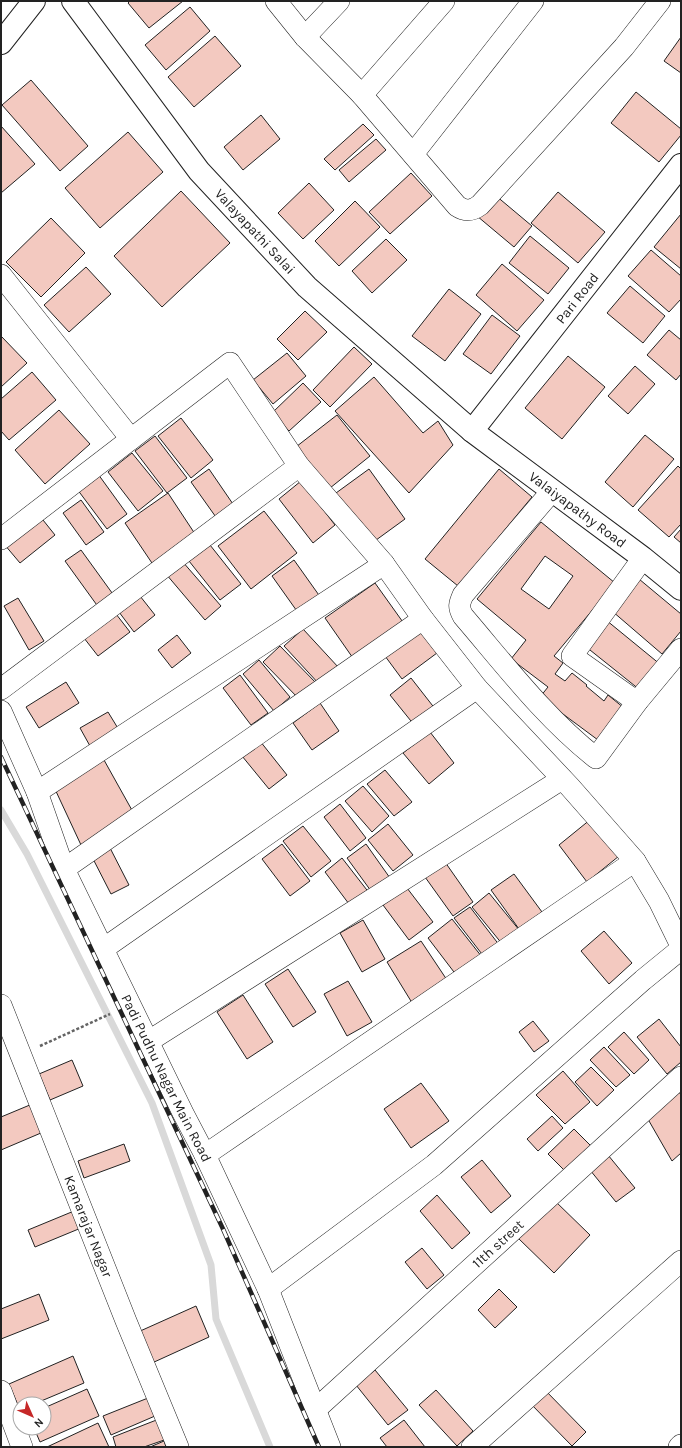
<svg xmlns="http://www.w3.org/2000/svg" width="682" height="1448" font-family="Karla,sans-serif">
<style>
.lines{fill:none;stroke-linecap:round;stroke-linejoin:round}
.stream{stroke:#d9d9d9;stroke-width:7}
.building{fill:#f3c9c0;stroke:#222;fill-rule:evenodd}
.minor-casing{stroke:#222;stroke-width:22}
.tertiary-casing{stroke:#222;stroke-width:24}
.secondary-casing{stroke:#222;stroke-width:24}
.path{stroke:#646464;stroke-width:2.5;stroke-dasharray:3 2;stroke-linecap:butt}
.minor{stroke:#fff;stroke-width:21}
.tertiary{stroke:#fff;stroke-width:22}
.secondary{stroke:#fff;stroke-width:22}
.rail-casing{stroke:#222;stroke-width:4.5}
.rail{stroke:#fff;stroke-width:3;stroke-dasharray:9;stroke-linecap:butt}
.labels{text-anchor:middle;stroke-width:3;stroke-linejoin:round;paint-order:stroke}
.street-label{font-size:14px;fill:#222;stroke:#fff}
</style>
<rect width="100%" height="100%" fill="#fff"/>
<g class="lines">
<path class="stream" d="M1,810L27,854L152,1103L211,1265L216,1319L270,1447"/>
</g>
<path class="building" d="M130,1H183L149,28L128,3Z
M190,7L210,31L166,70L145,45Z
M215,36L241,66L194,107L168,77Z
M681,37V73L664,61Z
M31,80L88,146L60,171L2,105Z
M636,92L681,129V135L659,162L611,123Z
M261,115L280,139L243,170L224,147Z
M363,124L374,135L335,170L324,159Z
M1,126L35,164L1,193Z
M128,132L163,172L100,228L65,188Z
M376,139L386,150L349,182L339,170Z
M411,173L432,196L390,234L369,212Z
M309,183L334,210L303,239L278,213Z
M181,191L230,243L162,307L114,256Z
M558,192L605,232L578,263L531,223Z
M495,195L532,226L514,247L477,216Z
M355,201L380,227L339,266L315,241Z
M681,214V269L654,247Z
M51,218L85,253L41,297L6,262Z
M530,236L569,268L548,294L509,263Z
M386,239L407,260L372,293L352,271Z
M651,250L681,276V299L669,312L628,276Z
M502,264L544,300L517,331L476,295Z
M86,267L111,294L69,332L44,305Z
M630,286L665,316L643,343L607,313Z
M449,289L481,314L445,361L412,336Z
M305,311L327,332L298,360L277,339Z
M492,315L520,336L491,374L463,354Z
M669,330L681,340V374L676,380L647,355Z
M1,336L27,363L1,387Z
M354,347L372,364L330,407L313,390Z
M287,353L306,376L273,404L253,380Z
M568,356L605,387L562,439L525,408Z
M635,366L655,384L628,414L608,396Z
M32,372L56,400L9,440L1,431V399Z
M374,377L423,433L438,421L453,445L409,493L335,411Z
M303,383L321,402L289,431L272,413Z
M59,410L90,444L45,484L15,450Z
M337,415L370,456L325,492L292,450Z
M181,418L213,460L191,478L158,436Z
M645,435L674,459L633,507L605,482Z
M155,436L187,478L167,493L135,451Z
M132,453L163,491L138,511L108,472Z
M678,466L681,469V524L669,537L638,510Z
M209,469L235,507L218,520L191,482Z
M369,469L405,519L372,543L336,493Z
M499,469L532,497L458,586L425,559Z
M98,474L127,514L107,529L77,489Z
M301,481L335,525L313,543L279,499Z
M168,493L199,540L156,569L125,523Z
M81,500L104,532L86,545L63,513Z
M264,511L297,553L251,589L218,546Z
M39,515L55,535L20,563L4,544Z
M541,522L615,583L554,656L563,663L555,674L565,681L572,673L587,685L586,686L604,701L608,695L624,708L598,740L540,697L548,687L511,659L526,640L477,599ZM545,556L573,576L549,609L521,589Z
M681,529V543L674,537Z
M210,545L241,584L220,600L189,561Z
M81,550L115,597L99,608L65,561Z
M294,560L321,598L299,614L272,576Z
M182,561L221,606L205,620L166,574Z
M639,579L681,614V631L662,654L612,611Z
M375,583L405,625L355,661L325,618Z
M140,596L155,615L134,632L119,612Z
M18,598L44,641L29,650L4,606Z
M116,614L130,632L98,656L84,638Z
M606,620L661,665L640,690L585,646Z
M303,629L339,668L320,685L284,646Z
M421,630L437,653L402,679L385,656Z
M177,635L191,653L172,668L158,650Z
M280,646L317,684L301,701L263,662Z
M259,660L290,697L274,711L243,674Z
M240,675L268,713L251,725L223,688Z
M411,678L436,710L415,726L390,695Z
M66,682L79,703L39,728L26,707Z
M320,703L339,731L312,750L293,723Z
M108,712L119,730L90,746L80,728Z
M430,732L454,763L429,784L403,753Z
M260,741L287,775L269,789L242,756Z
M104,760L133,812L81,845L54,787Z
M385,770L412,802L394,816L367,784Z
M363,786L389,816L372,832L345,801Z
M340,804L366,838L350,851L324,817Z
M591,819L619,856L587,882L559,845Z
M388,824L413,855L393,871L368,840Z
M303,826L331,861L311,877L283,841Z
M108,844L129,885L111,894L90,853Z
M282,844L310,881L290,896L262,859Z
M366,844L390,878L371,891L347,858Z
M342,858L370,894L352,908L325,872Z
M445,862L473,902L453,916L425,877Z
M514,874L542,912L519,929L491,890Z
M407,888L433,922L409,940L383,905Z
M489,893L520,931L503,945L472,907Z
M470,907L500,946L485,958L454,918Z
M452,919L482,957L457,976L428,938Z
M363,920L385,959L362,972L340,933Z
M604,931L632,963L609,984L581,951Z
M421,941L449,983L414,1006L387,962Z
M288,969L316,1012L293,1027L265,984Z
M348,981L372,1022L347,1036L324,994Z
M243,995L273,1042L247,1059L217,1012Z
M659,1019L681,1047V1062L667,1074L637,1037Z
M533,1021L549,1041L534,1052L519,1032Z
M624,1032L649,1060L634,1074L608,1047Z
M604,1047L630,1075L616,1087L590,1060Z
M72,1060L83,1086L50,1100L39,1074Z
M591,1067L614,1090L597,1106L575,1082Z
M563,1071L590,1102L565,1124L536,1095Z
M421,1083L449,1121L411,1148L384,1109Z
M676,1087L681,1095V1153L672,1161L645,1114Z
M37,1102L48,1130L1,1150V1117Z
M552,1116L563,1128L538,1151L527,1139Z
M574,1129L593,1148L567,1173L548,1154Z
M124,1144L130,1161L84,1178L78,1161Z
M608,1155L635,1188L616,1202L590,1170Z
M482,1160L511,1196L491,1213L461,1177Z
M437,1195L470,1233L452,1249L420,1211Z
M554,1200L590,1235L554,1273L518,1238Z
M74,1211L81,1228L35,1247L28,1230Z
M422,1248L444,1275L427,1289L405,1262Z
M499,1289L517,1307L495,1328L478,1310Z
M39,1294L49,1320L1,1339V1309Z
M196,1306L209,1337L152,1363L138,1332Z
M73,1356L84,1383L34,1404H20V1410L9,1384Z
M375,1370L408,1410L388,1425L356,1385Z
M543,1388L586,1432L572,1446L529,1402Z
M87,1389L99,1416L40,1442L34,1428H44V1408Z
M436,1390L473,1431L457,1446L419,1405Z
M148,1398L155,1416L111,1435L103,1416Z
M159,1419L167,1439L144,1447H116L113,1437Z
M404,1420L425,1447H387L380,1438Z
M98,1423L109,1447H47Z
M164,1441L166,1447H150Z"/>
<g class="lines">
<g class="minor-casing">
<g id="minor">
<path d="M276,1L305,37L362,95L457,206C466,212 472,211 480,205L624,47L660,1"/>
<path d="M305,37L339,1"/>
<path d="M362,95L444,1"/>
<path d="M413,154L533,1"/>
<path d="M1,275L131,439"/>
<path d="M552,491L463,595C459,604 458,607 463,616C505,665 545,718 596,758L637,702L681,649"/>
<path d="M1,539L230,363L299,466L384,564L423,619L477,688L570,787L635,861L659,901L681,946"/>
<path d="M1,689L299,466"/>
<path d="M637,702L572,656L643,558"/>
<path id="s1" d="M1,711L37,792L64,869L183,1113L205,1155L268,1289L330,1447"/>
<path d="M37,792L384,564"/>
<path d="M64,869L423,619"/>
<path d="M103,949L477,688"/>
<path id="s2" d="M1,1005L126,1321L178,1447"/>
<path d="M149,1041L562,779"/>
<path d="M205,1155L635,861"/>
<path d="M268,1289L434,1165L643,980L681,949"/>
<path d="M1,1391L22,1447"/>
<path id="s3" d="M315,1410L681,1077"/>
<path d="M472,1447L681,1261"/>
<path d="M679,1447L681,1445"/>
</g>
</g>
<g class="tertiary-casing">
<g id="tertiary">
<path id="s4" d="M73,1L199,171L307,287L472,431"/>
<path d="M1,43L34,1"/>
</g>
</g>
<g class="secondary-casing">
<g id="secondary">
<path id="s5" d="M681,165L472,431L643,558L681,589"/>
</g>
</g>
<path class="path" d="M40,1046L110,1014"/>
<use href="#minor" class="minor"/>
<use href="#tertiary" class="tertiary"/>
<use href="#secondary" class="secondary"/>
<g class="rail-casing">
<path id="rail" d="M1,757L223,1229L319,1447"/>
</g>
<use href="#rail" class="rail"/>
</g>
<g class="labels">
<g class="street-label">
<text dy="5" stroke="none"><textPath href="#s4" startOffset="294">Valayapathi Salai</textPath></text>
<text transform="translate(577 298) rotate(-52)" y="5">Pari Road</text>
<text dy="5" stroke="none"><textPath href="#s5" startOffset="470">Valaiyapathy Road</textPath></text>
<text dy="5" stroke="none"><textPath href="#s1" startOffset="403">Padi Pudhu Nagar Main Road</textPath></text>
<text dy="5" stroke="none"><textPath href="#s2" startOffset="238">Kamarajar Nagar</textPath></text>
<text dy="5" stroke="none"><textPath href="#s3" startOffset="247">11th street</textPath></text>
</g>
</g>
<rect width="682" height="1448" fill="none" stroke="#222222" stroke-width="4"/>
<g transform="translate(32 1416) rotate(135)"><circle r="19" fill="#ffffff" stroke="#a7a7a7"/>
<path d="M0-3L7 15L0 10L-7 15Z" fill="#c62828"/>
<text y="-6" font-size="11" font-weight="bold" text-anchor="middle" fill="#222222">N</text>
</g>
</svg>
